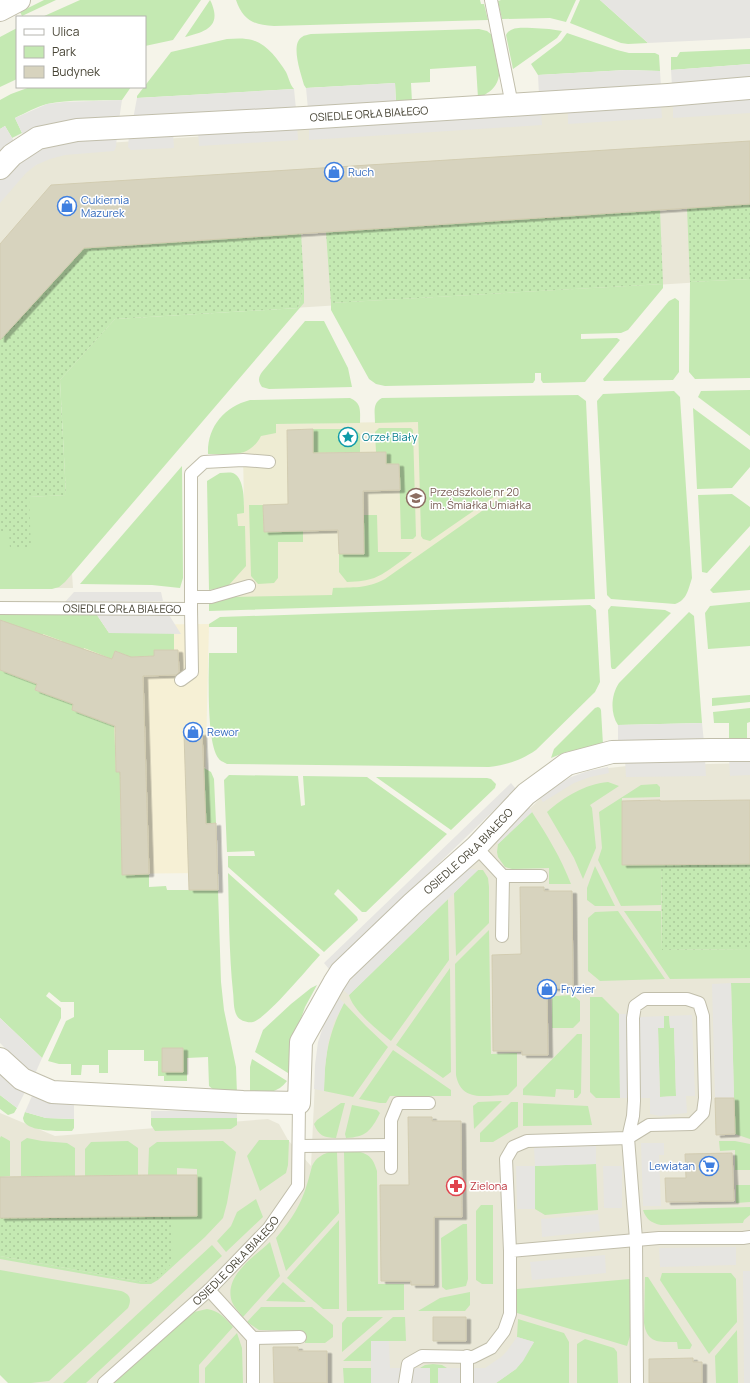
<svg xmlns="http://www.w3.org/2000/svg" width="750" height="1383" font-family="Manrope,sans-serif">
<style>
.residential{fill:#e9e7d7}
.commercial{fill:#f6f0d5}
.education{fill:#eeecd3}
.green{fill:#c4e9b2}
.garden{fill:url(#garden-dots)}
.parking{fill:#e6e5e1}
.building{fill:#d7d3be;stroke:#d2ccb1;filter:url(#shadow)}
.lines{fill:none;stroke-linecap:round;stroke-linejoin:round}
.service-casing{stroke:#c1beab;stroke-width:14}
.minor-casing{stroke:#c1beab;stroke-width:24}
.tertiary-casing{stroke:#c1beab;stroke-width:24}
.service{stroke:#fff;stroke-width:12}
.minor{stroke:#fff;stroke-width:22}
.tertiary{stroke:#fff;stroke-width:22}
.labels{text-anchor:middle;stroke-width:3;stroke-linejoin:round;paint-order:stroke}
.street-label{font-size:11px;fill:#494637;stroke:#fff}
.shop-label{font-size:11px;fill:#366cbe;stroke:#fff;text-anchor:start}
.culture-label{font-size:11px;fill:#0d838f;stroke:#fff;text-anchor:start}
.education-label{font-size:11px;fill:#785e54;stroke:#fff;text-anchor:start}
.health-label{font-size:11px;fill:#be3a42;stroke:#fff;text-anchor:start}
</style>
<defs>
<pattern id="garden-dots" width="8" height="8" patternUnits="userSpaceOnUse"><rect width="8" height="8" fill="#c4e9b2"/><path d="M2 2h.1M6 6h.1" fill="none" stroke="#aac99a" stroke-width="1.8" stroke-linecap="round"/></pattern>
<filter id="shadow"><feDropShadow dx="4.5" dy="2.5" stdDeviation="0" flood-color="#0004"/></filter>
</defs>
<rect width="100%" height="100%" fill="#f5f4e9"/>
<path class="residential" d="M750,98V279L118,319L59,386L73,588H0V188L65,146Z
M750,763V1383H25L0,1356V1113L55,1136L268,1119L279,1124L288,1140L311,1166L316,1060L333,1005L352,978L543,796L586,773L609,768L627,766Z"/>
<path class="commercial" d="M209,624L203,873L0,875V626Z"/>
<path class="education" d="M577,397L592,597L211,609L210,506L244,505L243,453L229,425L387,422Z"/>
<path class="green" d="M44,0H56L22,16L20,12Z
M80,0H201L173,40L145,46V17H42Z
M210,0C212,3 213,7 214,11C218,30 198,33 185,37Z
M236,0H480L481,4H484L488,20L274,26C253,25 243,20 236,0Z
M501,0H576L566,22L550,18L502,19L498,1Z
M580,0H600L648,43L628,44L621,43L570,23Z
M17,28V79L0,87V37Z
M532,28L549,29L562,31L557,38L513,69L506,35C511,26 522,28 532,28Z
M479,29L487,31L492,35C496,55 508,77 489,92C485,94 483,97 478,98L476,66L430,69V82L411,83L412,102L396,103L395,83L306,88L304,85C301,74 290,44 302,37C304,35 308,35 311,34Z
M567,33L617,50L629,53H655L659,55L660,71L626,70L538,75L531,64L561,41Z
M227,39C233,39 239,38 246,39C264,40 277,58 286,72C289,78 290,85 294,89L137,98V96L171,52Z
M750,49V64L671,70V57H677L680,52Z
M30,87H131L122,100C99,101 68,99 47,104C36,107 25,113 15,118L22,133L12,138L5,126L0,129V100L11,94Z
M750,279V378L695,379L689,372L690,282Z
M663,284V288L628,330L621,333L581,334V339L617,338L620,340L585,382L543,383L541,380V373H535V380L533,383L385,386L376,384L369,379L331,310V303Z
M304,286V303L65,582L59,587L52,589H0V533H9L29,497L66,495L60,380L115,319L298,308Z
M675,298L679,301V372L673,380L604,381L603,379L669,301Z
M305,321H324L348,368L352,387L269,389L262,387C258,381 258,378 262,372Z
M750,390V436L698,397L701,391Z
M674,391L680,397L692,578C688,590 687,600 675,604L611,599L607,595L597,401L603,394Z
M578,395L586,401L595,599L209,611V601L230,597L332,595L333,588C353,587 366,589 385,579L499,499L517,491L514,487L498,494L430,541L423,539L421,536L418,422L375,423C375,413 372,403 382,398Z
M350,398C362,403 360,411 360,423L276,424V433L261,436C249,459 230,454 208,454C207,427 224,407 250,400Z
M693,408L750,450V467L732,488L697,489Z
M379,428H411L413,430L416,536L413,539H401L399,464H386V452H376L375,432Z
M313,429H354L360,434V452L313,453Z
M182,466L183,578L180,588L152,585L80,584Z
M220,473C224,473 229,472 233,473C245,478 244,503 244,513L237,514L238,526H245L246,566L228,586L209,590L207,481Z
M732,494L750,507V526L707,573L702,572L698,495Z
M249,505H263L264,531H303V542H278V578L274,583L258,584L251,576Z
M364,515H377L378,552H412C408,557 402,560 397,564C378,578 372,581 347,582L339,572V554L364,553Z
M750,545V590L713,593L710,590Z
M750,602V646L708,649L705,613L710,606Z
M590,605L596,610L600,682L595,692L536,750C520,761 508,764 489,767L227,764C224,762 220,761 219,759C206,744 209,675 209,653H237V627H209V624L220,617Z
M611,606L665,610L671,613L615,669H612L611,667L608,610Z
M689,612L694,616L702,723L618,725C610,713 611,695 619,683Z
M0,615H97L109,633H174V650H154V656L131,657L127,665L126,655L115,651L112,659L84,648L77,667L61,646L62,641L43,634L40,641L21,628L2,621L0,625Z
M9,654L3,671L26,680L33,663L43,667L35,690L54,697L78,692L72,710L103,721L113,693L116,772H126L120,797L121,822L147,825L121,826L122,874H149V887L166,886L167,890H218L221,982L224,1010L236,1067L237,1094L215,1091L209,1086L208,1057L187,1058V1081H164V1076H158V1061H144V1050H108V1073H99V1065H82L81,1075H71V1064H59L48,1061L66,1021L74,1017V1002H61L49,992L46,996L61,1008V1018L42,1058L0,1018V667Z
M750,695V702L712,706V698Z
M598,707L600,708L601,710L603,745L566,752L551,758L554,749L595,708Z
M750,708V722L747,723V741H729V723H714L713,712Z
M204,768L211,772L214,779L216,823L187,824L186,792L205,793Z
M229,775L298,776L301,806L305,805L303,776L367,777L447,834L366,912H362L338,889L334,894L357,917L358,920L324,952L228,867V856H255L254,851L227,852L224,780Z
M376,777L487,778L491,779L496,784L495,788L451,830Z
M608,782L619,786L590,805L592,808L596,848L583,879L574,858L547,812C564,797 585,784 608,782Z
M657,784L660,787V797L622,798V865H661V905L621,906L598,860L602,848L599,812L641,785Z
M532,812C547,835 561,858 571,884H549V868L512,869L505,867L498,857L497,852L498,844Z
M595,866L615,906H595L587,900V888Z
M478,870H483L488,878L489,887V923L456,956L454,893Z
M228,873L320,955C308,968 267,1018 253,1022C248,1023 240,1021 237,1016C233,1009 234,999 233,992C229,953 229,912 228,873Z
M448,899L449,960L391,1041C379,1031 353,1011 349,995Z
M618,911L665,979L600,981L588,971V918L595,912Z
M624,911H661L662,950L750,949V978L670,979Z
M489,930L491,1054L517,1053V1086L508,1095C486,1095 461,1103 456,1075L455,964Z
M450,968L451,1072L443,1078L396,1045Z
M731,983H750V1139L735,1134Z
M317,985L305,1007L297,1030L291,1075L255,1052L263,1030L291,1004L311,988Z
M573,995L580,1001V1021L573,1028H552V999L555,996Z
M590,997H602L619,1014L620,1098H596L590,1092Z
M344,1003L366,1026L388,1047L353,1097L324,1091C325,1055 328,1035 344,1003Z
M664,1016H669L670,1027L674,1028L676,1096L660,1097L658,1028L664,1027Z
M577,1034H582L581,1093L577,1098H574V1090L556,1089L555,1097L523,1095V1089Z
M393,1050L451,1090V1096H390L386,1103H380L359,1099Z
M252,1059L287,1081C277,1094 265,1093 250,1095V1067Z
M0,1095L17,1108L14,1113L8,1115L0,1109Z
M502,1101L474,1129L473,1106L478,1102Z
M511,1102H518V1127L493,1142H480V1133Z
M341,1103H345L336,1138C324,1138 318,1135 314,1124L317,1120Z
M523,1103L588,1106L592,1125L523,1126Z
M352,1105L377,1110L380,1113C371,1131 366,1137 346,1138L345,1134Z
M25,1112L46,1118L74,1119V1128L72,1131C61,1131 33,1132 25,1123C24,1122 23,1119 23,1118Z
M151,1118H237V1125L231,1129L155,1131L151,1125Z
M1,1136L10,1141V1176L0,1177V1138Z
M27,1138L42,1141L67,1143L75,1148V1176H21V1142Z
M259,1140H289L288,1165L286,1173L260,1191L247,1156Z
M128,1141L138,1148V1175L85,1176V1149L91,1142Z
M223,1141L236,1152L227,1203L223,1218L205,1237L158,1280L151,1284H141L0,1259V1256L142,1282L171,1264V1216H197V1169L177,1168V1175H148L149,1148L157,1142Z
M719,1141H735L750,1144V1170H735V1150L720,1151Z
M344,1151C362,1151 372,1152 377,1171L378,1284H404V1310L347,1311Z
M329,1152H337L339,1213L286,1271L276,1238C298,1212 304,1198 312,1166C316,1158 321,1155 329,1152Z
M596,1164L598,1210L545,1215L535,1209V1166Z
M736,1185H750V1202L736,1203Z
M256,1199L263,1217L226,1252L217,1241L231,1226L237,1212Z
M481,1205H493V1284H482L476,1280V1211Z
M750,1207V1215L744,1220L743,1223L661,1225C651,1223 646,1219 643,1210Z
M339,1220V1309H323L287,1278Z
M463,1224H467L468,1279L466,1286L446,1290L442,1287L441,1238Z
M270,1242L280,1276L243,1317C239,1312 234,1307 232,1302C223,1276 254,1257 270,1242Z
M212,1245L222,1256L86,1383H63Z
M0,1270L121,1291C130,1294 132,1299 128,1308L49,1381L31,1383H8L0,1375Z
M662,1273H731L736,1279L737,1322L709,1354L660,1280Z
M645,1277H648L692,1345L690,1349H678L677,1342C660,1342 647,1344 644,1323Z
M630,1279V1336L627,1346L517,1313V1289Z
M283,1282L306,1302L266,1301Z
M470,1292V1305L465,1311H418L440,1298Z
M261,1307H312L333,1325V1337L325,1343H305L304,1331L259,1330L247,1322Z
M207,1309C220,1311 225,1318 233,1327L199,1365V1383H114L194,1312Z
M347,1317H383L342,1352V1323Z
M393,1317H405L406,1341H371V1361H343Z
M518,1319L564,1333L569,1342V1383H496L516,1369L534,1342L517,1337Z
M737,1330L738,1383H716L715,1356Z
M237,1333L242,1348L243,1383H205V1368Z
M585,1339L614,1348L617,1352L618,1383H577V1344Z
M433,1364L442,1365L447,1368H438V1383H430V1368H420L425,1365Z
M343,1368H371V1383H344Z"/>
<path class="garden" d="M750,204V279L690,282L687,208Z
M660,210L663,284L331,303L326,232Z
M301,233L304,286L298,308L115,319L60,380L66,495L29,497L31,549H10L9,533H0V340L84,248Z
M750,864V949L662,950L661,865Z
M171,1216V1264L155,1281L142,1282L0,1256V1218Z"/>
<path class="parking" d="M600,0H750V38L648,43Z
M750,64V81L672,86L671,70Z
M626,70L660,71L661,87L539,95L538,75Z
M395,83L396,103L308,109L306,88Z
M294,89L296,109L133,119L137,98Z
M750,98V113L673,118V103Z
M122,100L119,120L24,137L15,118L47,104L64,102Z
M661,104L662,118L568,124V110Z
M541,111L542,125L309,140V125Z
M297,125L298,140L199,146L198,131Z
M5,126L14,141L0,152V129Z
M173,133L174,148L131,150L128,147L129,135Z
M117,135L116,147L114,151L65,155L50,159L36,165L26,173L0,203V178L14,163L45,145Z
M74,592H161L163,601L65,602Z
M97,615H169L181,634L109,633Z
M702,723L704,742L618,743V725Z
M750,758V775L730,776L729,759Z
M705,759L706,776L626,777L625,760Z
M608,767L609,773L590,777L574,783L543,802L539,797L554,787L571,777L588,771Z
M511,783L516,789L329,969L324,963Z
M529,806L532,812L498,844L494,838Z
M467,868L478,870L349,995L342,989L355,975Z
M731,983L734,1098H715L712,984Z
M337,996L344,1003L334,1022L328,1043L325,1067L324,1091L314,1089L315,1065L318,1042L326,1018Z
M619,1014H627L628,1098H620Z
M692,1015L695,1096H686L687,1113L660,1116L650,1114V1098H641L640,1017L664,1016V1028H658L660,1097L676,1096L674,1028H670L669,1016Z
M0,1018L42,1058L35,1074L26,1069L0,1043Z
M0,1072L25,1092L17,1108L0,1095Z
M32,1096L48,1101L74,1102V1119L46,1118L25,1112Z
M237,1110V1118H151V1111Z
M641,1143H664V1155H659L661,1206H643Z
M596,1146V1164L535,1166V1209H517L516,1166H535L534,1148Z
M603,1166H622V1208H604Z
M598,1214L600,1231L542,1237L541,1219Z
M736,1247V1265L660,1267L659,1248Z
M605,1255L606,1273L532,1280L530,1262Z
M743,1271H750V1383H744Z
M517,1337L534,1342L523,1361L516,1369L496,1383H438V1368H485L501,1357L507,1351Z
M371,1341H389L390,1368H430V1383H371Z"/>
<path class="building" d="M750,141V204L84,248L0,340V244L51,185Z
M313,429V453L386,452V464H399L400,490L363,491L364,554H339L338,530L264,532L263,505L288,504L287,430Z
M0,620L112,659L115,651L131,657L154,656V650H178L179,672L176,675L143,676L149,874L122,875L120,772H116L115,726L72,710L73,704L35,690L37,684L0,670Z
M202,733L206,824L216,823L218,890H189L184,734Z
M660,800V801L750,800V864L622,865V801Z
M520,887H544V891H572L573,988H547L548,1055H522V1051H493L492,955L521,954Z
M162,1048H183V1072H162Z
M715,1098H734L735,1134L716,1135Z
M408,1117H432V1121H461L462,1217H434V1285H411V1281H381L380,1185H409Z
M732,1153L734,1201L666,1202L665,1178H686L685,1154Z
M148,1175H197V1216L0,1218V1177Z
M433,1317H466V1341H433Z
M273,1347H298V1351H327V1383H274Z
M693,1358V1362H702V1383H649V1359Z"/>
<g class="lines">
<g class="service-casing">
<g id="service">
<path d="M491,0L512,105"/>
<path d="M191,597H211L249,586"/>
<path id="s1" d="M0,608L191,609L192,672L181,680"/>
<path d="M191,609V474L204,462L243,460L269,462"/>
<path d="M476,847L503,876"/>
<path d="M502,936L503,876H541"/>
<path d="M299,1146L391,1145"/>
<path d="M391,1168V1120L398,1103H429"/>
<path d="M510,1251L506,1159L513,1147L527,1141L628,1138L633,1116L634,1101L633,1018L635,1006L645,999H687L699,1003L703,1016L705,1098L703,1113L692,1124L649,1125L628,1138L636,1239L637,1383"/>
<path d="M209,1290L253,1338V1383"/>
<path d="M253,1338L300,1337"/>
<path d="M467,1356V1383"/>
<path id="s2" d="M104,1383L209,1290L269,1228L298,1186L299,1103"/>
<path d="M405,1383L408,1364L422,1356L473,1357L491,1348L504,1331L510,1314V1251L659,1238H743L750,1237"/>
</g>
</g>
<g class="minor-casing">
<g id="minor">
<path id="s3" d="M0,168L12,155L38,138L77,130L304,118L668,95L750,88"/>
<path id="s4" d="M0,1059L22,1079L52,1092L243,1102L299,1103L301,1042L334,983L341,972L413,903L476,847L526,794L567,764L612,752L710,750H750"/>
</g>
</g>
<g class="tertiary-casing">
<path id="tertiary" d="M0,10L19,0"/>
</g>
<use href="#service" class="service"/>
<use href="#minor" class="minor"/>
<use href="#tertiary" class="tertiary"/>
</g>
<defs>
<g id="shop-ring" transform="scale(1)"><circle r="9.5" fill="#fff" stroke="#3f7fe0" stroke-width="1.5"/><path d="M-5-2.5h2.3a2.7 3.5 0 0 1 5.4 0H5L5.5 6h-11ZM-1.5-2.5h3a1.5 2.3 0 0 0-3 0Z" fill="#3f7fe0"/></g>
<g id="sight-ring" transform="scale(1)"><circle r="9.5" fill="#fff" stroke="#0f9aa8" stroke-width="1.5"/><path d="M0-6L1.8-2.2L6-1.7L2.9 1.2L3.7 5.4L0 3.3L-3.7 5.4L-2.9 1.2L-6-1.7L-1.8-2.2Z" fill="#0f9aa8"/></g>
<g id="school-ring" transform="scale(1)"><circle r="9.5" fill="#fff" stroke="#8d6e63" stroke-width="1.5"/><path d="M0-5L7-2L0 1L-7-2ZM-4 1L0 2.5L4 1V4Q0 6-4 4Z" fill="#8d6e63"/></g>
<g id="supermarket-ring" transform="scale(1)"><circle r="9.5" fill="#fff" stroke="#3f7fe0" stroke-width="1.5"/><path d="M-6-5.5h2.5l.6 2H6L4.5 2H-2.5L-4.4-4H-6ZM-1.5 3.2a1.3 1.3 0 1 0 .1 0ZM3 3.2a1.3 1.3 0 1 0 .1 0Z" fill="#3f7fe0"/></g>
<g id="pharmacy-ring" transform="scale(1)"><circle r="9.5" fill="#fff" stroke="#e0444e" stroke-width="1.5"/><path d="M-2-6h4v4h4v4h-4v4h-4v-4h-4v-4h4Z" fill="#e0444e"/></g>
</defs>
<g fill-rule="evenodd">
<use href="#shop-ring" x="334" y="172"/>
<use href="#shop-ring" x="67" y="206"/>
<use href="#sight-ring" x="348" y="437"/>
<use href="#school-ring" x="416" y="498"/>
<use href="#shop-ring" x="193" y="732"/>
<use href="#shop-ring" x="547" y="989"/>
<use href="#supermarket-ring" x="709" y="1166"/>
<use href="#pharmacy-ring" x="456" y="1186"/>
</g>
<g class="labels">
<g class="street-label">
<text dy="4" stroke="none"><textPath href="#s3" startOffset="381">OSIEDLE ORŁA BIAŁEGO</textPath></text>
<text dy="4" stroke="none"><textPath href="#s1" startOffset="122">OSIEDLE ORŁA BIAŁEGO</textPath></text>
<text dy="4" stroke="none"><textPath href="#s4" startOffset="627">OSIEDLE ORŁA BIAŁEGO</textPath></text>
<text dy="4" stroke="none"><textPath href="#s2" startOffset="180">OSIEDLE ORŁA BIAŁEGO</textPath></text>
</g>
<g class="shop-label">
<text x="348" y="176">Ruch</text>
<text x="81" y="204">Cukiernia<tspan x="81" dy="13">Mazurek</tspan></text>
<text x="207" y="736">Rewor</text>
<text x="561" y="993">Fryzier</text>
<text x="695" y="1170" text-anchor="end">Lewiatan</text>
</g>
<g class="culture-label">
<text x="362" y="441">Orzeł Biały</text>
</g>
<g class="education-label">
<text x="430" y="496">Przedszkole nr 20<tspan x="430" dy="13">im. Śmiałka Umiałka</tspan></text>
</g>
<g class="health-label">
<text x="470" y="1190">Zielona</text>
</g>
</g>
<rect x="16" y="16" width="130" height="72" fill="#ffffff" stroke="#b6b5af"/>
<rect x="24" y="29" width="20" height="6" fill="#ffffff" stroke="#b6b5af"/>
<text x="52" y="36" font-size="12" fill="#494637">Ulica</text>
<rect x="24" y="46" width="20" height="12" fill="#c4e9b2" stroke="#b6b5af"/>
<text x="52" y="56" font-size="12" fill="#494637">Park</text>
<rect x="24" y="66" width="20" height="12" fill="#d7d3be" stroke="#b6b5af"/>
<text x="52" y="76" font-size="12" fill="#494637">Budynek</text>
</svg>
